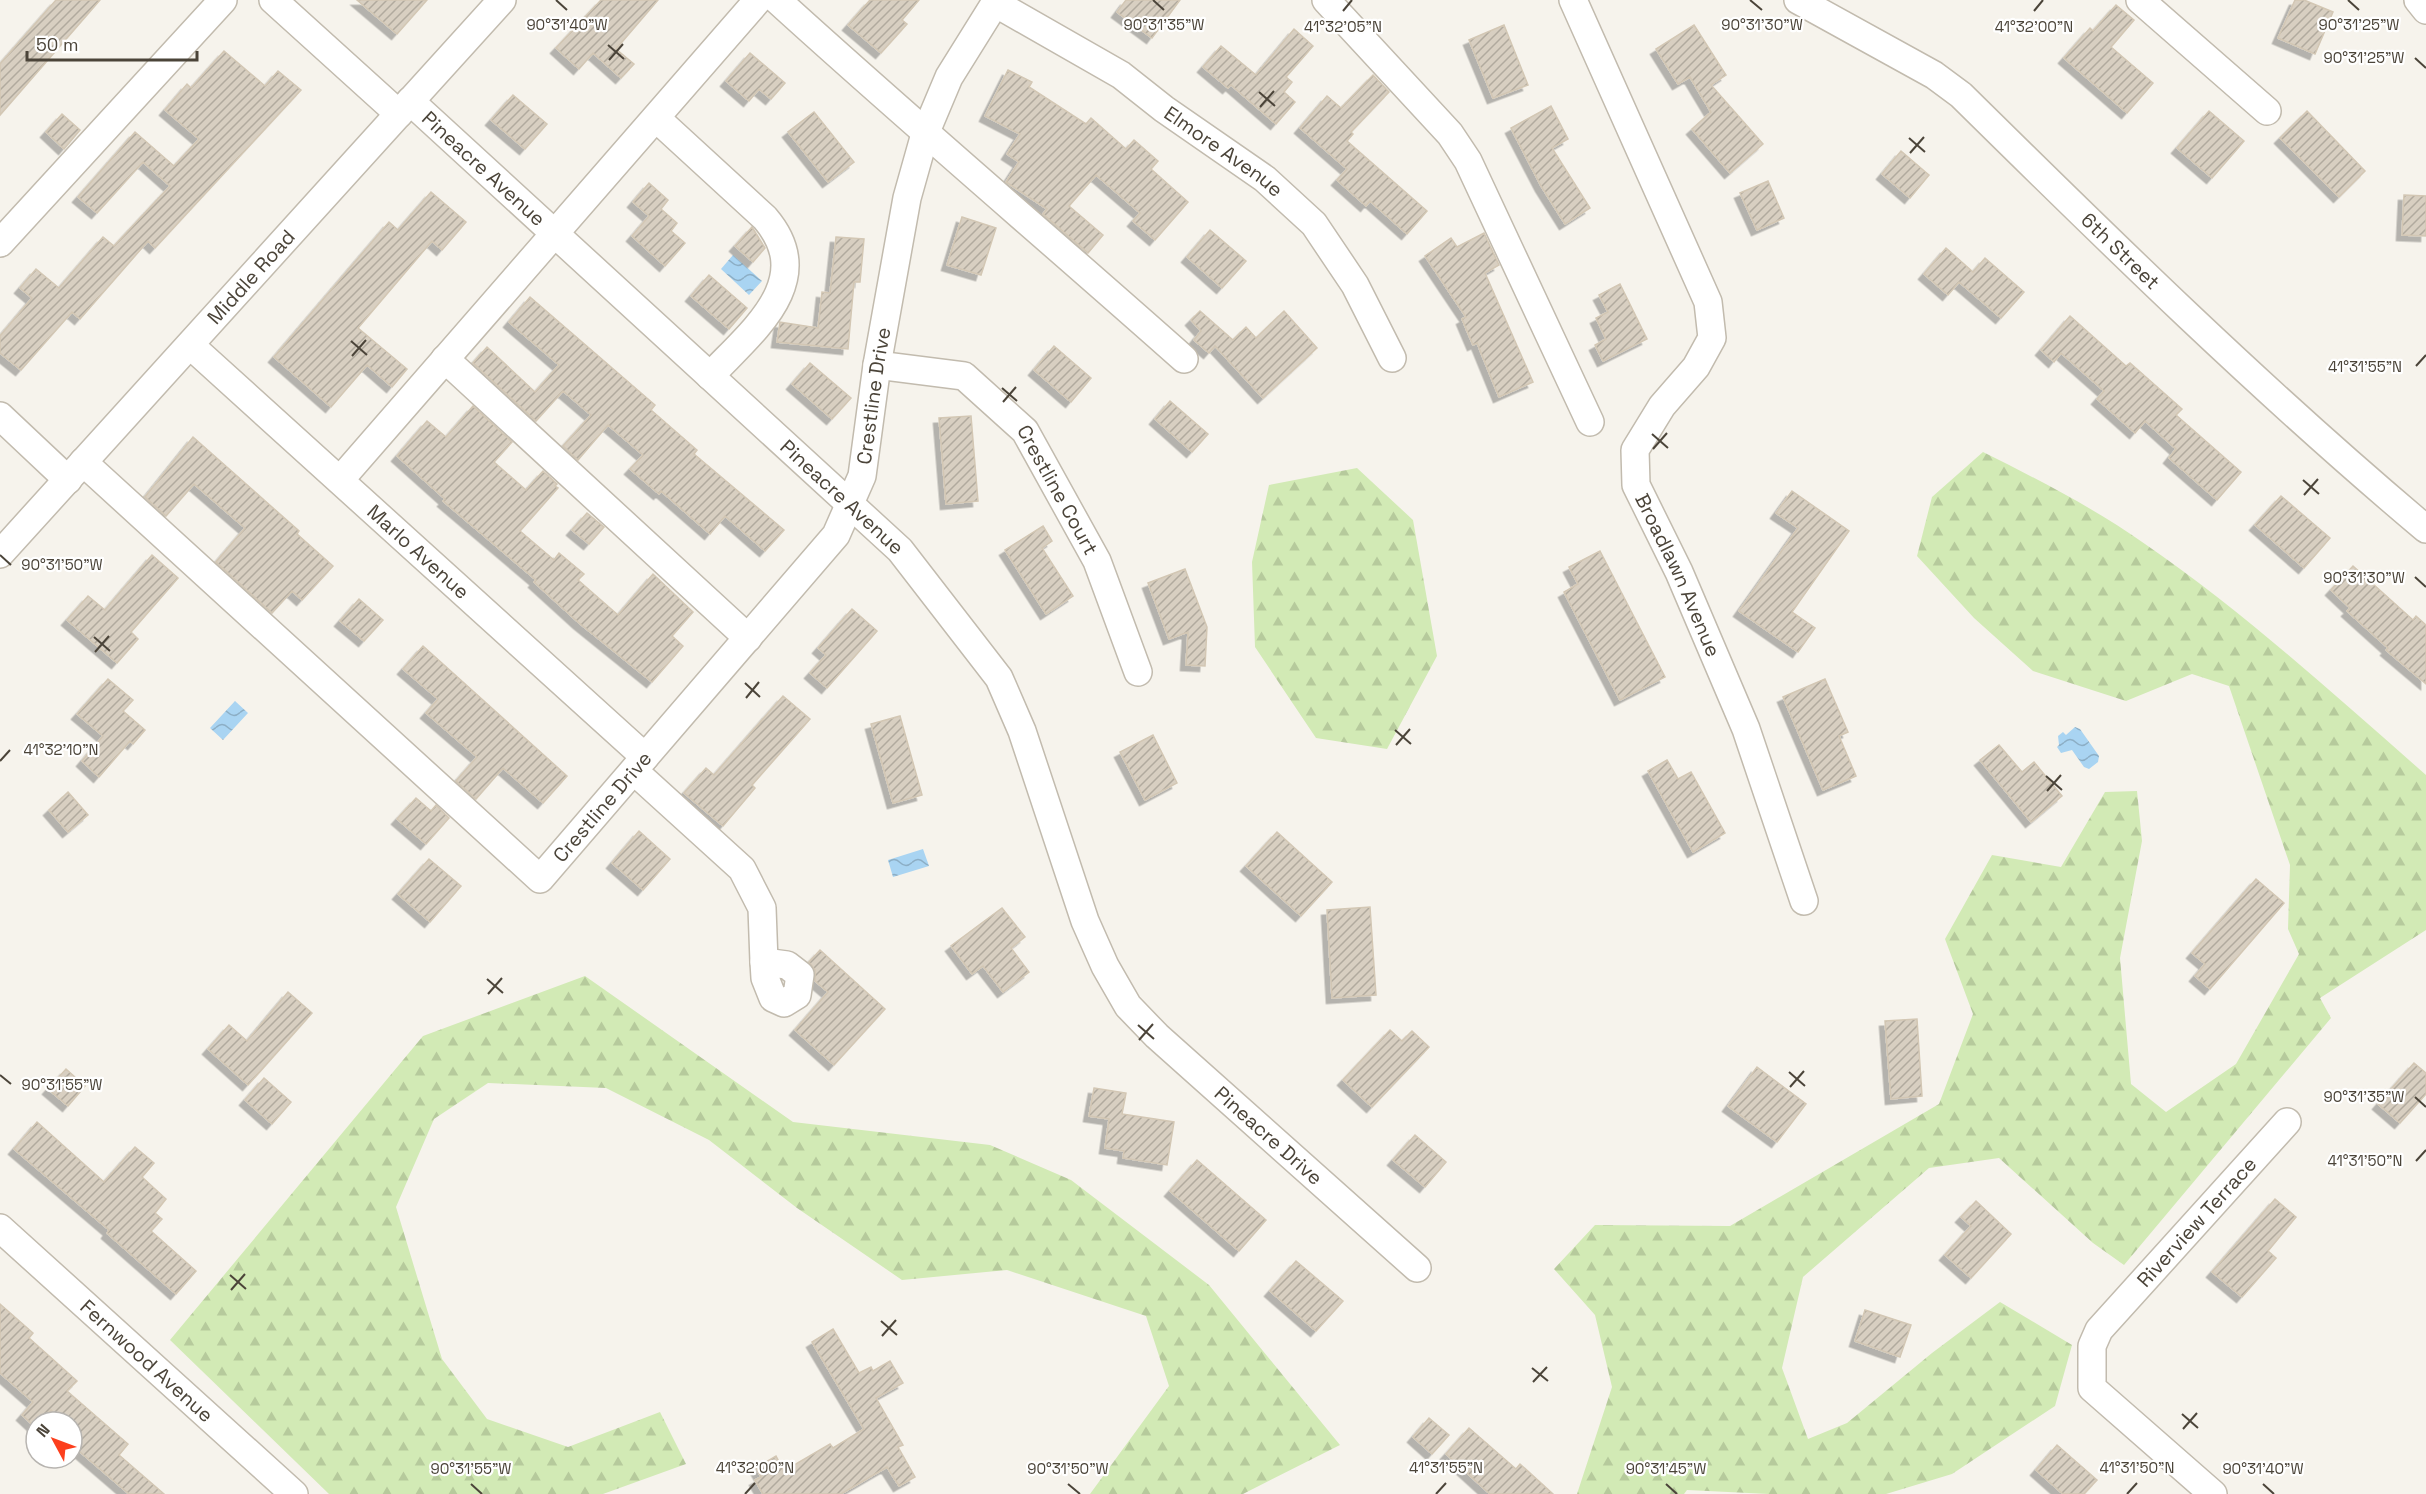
<svg xmlns="http://www.w3.org/2000/svg" width="2426" height="1494" font-family="'Space Grotesk',sans-serif">
<style>
.forest{fill:url(#forest-firs)}
.water{fill:url(#water-waves)}
.building{fill:url(#building-hatch);stroke:#d3c7b4;stroke-width:1.5;filter:url(#shadow)}
.lines{fill:none;stroke-linecap:round;stroke-linejoin:round}
.minor-casing{stroke:#c2bbae;stroke-width:30}
.minor{stroke:#fff;stroke-width:27}
.ticks{fill:none;stroke:#4b4439;stroke-width:2}
.labels{text-anchor:middle;stroke-width:4.5;stroke-linejoin:round;paint-order:stroke}
.street-label{font-size:20px;fill:#4b4439;stroke:#fff}
.ticks-label{font-size:15px;text-anchor:middle;fill:#4b4439;stroke:#fff;stroke-width:4.5;stroke-linejoin:round;paint-order:stroke}
</style>
<defs>
<pattern id="forest-firs" width="22" height="20" patternUnits="userSpaceOnUse" patternTransform="scale(1.5)"><rect width="22" height="20" fill="#d2eab5"/><path d="M5 1l3.5 6h-7zM16 11l3.5 6h-7z" fill="#b6ca9c"/></pattern>
<pattern id="water-waves" width="16" height="10" patternUnits="userSpaceOnUse" patternTransform="scale(1.5)"><rect width="16" height="10" fill="#a9d4f2"/><path d="M0 5q4-4 8 0t8 0" fill="none" stroke="#8caec5"/></pattern>
<pattern id="building-hatch" width="6" height="6" patternUnits="userSpaceOnUse" patternTransform="scale(1.5)"><rect width="6" height="6" fill="#d8cfc1"/><path d="M-1 1l2-2M0 6l6-6M5 7l2-2" fill="none" stroke="#b1aa9e"/></pattern>
<filter id="shadow"><feDropShadow dx="-5.5" dy="5.5" stdDeviation="0" flood-color="#0004"/></filter>
</defs>
<rect width="100%" height="100%" fill="#f6f3ec"/>
<path class="forest" d="M1983,452C2039,480 2094,508 2145,544C2245,613 2335,695 2426,775V930L2320,998L2331,1018L2124,1265L2093,1243L1999,1158L1929,1168L1803,1277L1782,1368L1808,1439L1847,1423L1932,1353L2000,1302L2072,1345L2055,1406L1952,1474L1886,1494H1769L1687,1490L1684,1494H1577L1612,1387L1595,1315L1554,1269L1595,1225L1730,1226L1939,1104L1973,1014L1945,939L1992,855L2061,867L2105,792L2137,791L2142,841L2120,958L2131,1084L2166,1112L2236,1064L2299,954L2288,929L2290,865L2229,686L2192,674L2126,701L2033,671L1974,618L1917,556L1932,497Z
M1357,468L1413,520L1437,656L1387,749L1316,738L1255,647L1252,562L1269,485Z
M585,976L793,1122L990,1145L1071,1180L1209,1285L1340,1445L1243,1494H1090L1169,1386L1146,1316L1007,1270L902,1280L797,1208L709,1140L606,1088L488,1083L434,1119L396,1207L442,1359L487,1419L568,1447L660,1412L686,1464L603,1494H329L170,1340L423,1036Z"/>
<path class="water" d="M733,255L762,281L749,295L721,269Z
M235,701L248,713L223,740L210,728Z
M2075,727L2080,729L2099,756L2098,762L2089,769L2084,767L2072,750L2061,753L2057,747L2059,745L2058,736L2063,732L2066,735Z
M923,849L929,866L893,877L888,860Z"/>
<path class="building" d="M56,0H100L0,115V64Z
M357,0H427L397,34Z
M601,0H658L616,49L634,64L621,78L593,53L579,69L556,48Z
M870,0H919L902,20L907,24L881,53L848,25Z
M1126,0H1180L1152,38L1117,12Z
M2295,0H2304L2333,12L2315,54L2278,38Z
M2116,5L2134,20L2111,47L2153,83L2127,113L2064,58L2090,28L2093,31Z
M1504,25L1528,85L1493,98L1469,40Z
M1694,25L1726,75L1711,85L1763,144L1730,173L1692,129L1711,112L1690,77L1678,84L1656,49Z
M1294,29L1313,46L1286,77L1292,82L1284,92L1295,102L1276,124L1231,85L1228,88L1203,67L1221,46L1256,75Z
M224,51L265,86L278,71L301,90L155,248L148,241L80,319L72,312L21,370L0,353V336L32,298L20,288L36,269L59,288L103,237L114,246L170,186L143,162L97,213L78,197L135,132L174,166L199,139L165,110L187,84L191,88Z
M750,53L785,83L771,99L759,89L749,101L726,81Z
M1008,70L1032,82L1029,87L1086,124L1091,118L1126,149L1134,140L1158,161L1151,169L1188,202L1155,240L1133,221L1140,213L1096,175L1069,206L1103,235L1088,253L1043,214L1047,209L1006,182L1019,162L1007,154L1020,134L985,116Z
M1373,75L1389,92L1351,132L1353,134L1347,141L1427,211L1407,234L1370,201L1366,206L1337,180L1347,169L1300,128L1327,96L1341,108Z
M513,95L547,124L525,149L491,120Z
M1551,106L1568,139L1552,148L1590,208L1565,224L1541,186L1511,128Z
M2209,111L2244,141L2212,178L2177,148Z
M2307,111L2365,171L2339,197L2280,138Z
M814,112L854,162L828,182L788,132Z
M62,114L80,130L64,149L46,132Z
M1901,151L1929,175L1910,198L1882,174Z
M1768,181L1784,218L1757,230L1740,193Z
M649,183L668,200L661,209L677,223L671,231L685,243L665,266L632,236L649,216L633,202Z
M431,192L466,222L442,250L432,241L358,328L407,369L392,387L367,365L331,407L274,357L389,222L398,230Z
M2404,195L2426,196V236L2402,235Z
M962,217L996,228L981,275L947,265Z
M752,227L765,248L753,262L735,246Z
M1210,230L1246,261L1222,288L1187,257Z
M1484,233L1499,265L1485,273L1533,382L1499,397L1477,343L1473,345L1462,319L1466,317L1425,256L1451,238L1457,247Z
M836,237L864,239L860,282H854L848,349L777,342L780,322L818,328L822,292L830,293Z
M1946,248L1973,272L1985,258L2024,292L2001,318L1959,282L1948,295L1924,274Z
M709,275L747,308L729,329L691,296Z
M1620,284L1647,339L1603,361L1595,345L1606,339L1596,318L1608,312L1599,295Z
M530,297L655,405L651,410L697,450L694,454L784,530L765,551L725,516L710,534L661,491L659,494L630,469L643,455L608,425L578,460L563,446L591,415L563,391L536,421L473,363L487,347L535,392L559,365L509,322Z
M1200,311L1233,340L1246,327L1256,338L1284,311L1317,348L1263,398L1215,346L1209,353L1194,340L1201,331L1191,320Z
M2070,316L2126,366L2130,363L2182,409L2176,415L2241,472L2217,500L2169,458L2176,449L2145,421L2135,433L2097,399L2104,391L2061,353L2054,362L2041,350Z
M1054,346L1091,378L1071,402L1034,370Z
M810,363L851,398L832,419L792,384Z
M1170,401L1208,434L1192,452L1155,419Z
M473,406L512,442L494,462L526,490L543,471L557,484L555,486L558,488L520,531L554,560L559,553L584,574L578,580L618,615L653,574L693,612L672,636L683,646L652,682L579,623L534,582L536,580L443,501L445,499L397,456L427,421L446,437Z
M971,416L978,501L946,504L939,418Z
M193,437L299,531L297,534L333,566L302,600L292,591L272,613L216,562L245,528L194,484L166,516L145,497Z
M1792,491L1849,531L1792,612L1815,628L1798,652L1739,611L1798,528L1776,513Z
M2281,496L2330,538L2304,568L2255,525Z
M587,513L604,527L589,544L572,530Z
M1043,526L1052,541L1042,548L1073,596L1046,614L1005,550Z
M1600,551L1665,677L1620,700L1564,592L1578,584L1569,567Z
M152,555L178,578L131,632L138,639L117,663L67,620L88,596L105,610Z
M2353,566L2413,620L2416,616L2426,625V684L2386,650L2388,648L2347,611L2350,608L2331,590Z
M1185,569L1207,627L1205,666L1186,665L1188,632L1169,639L1148,583Z
M359,599L383,620L364,641L340,621Z
M852,609L877,631L827,688L810,673L826,655L818,648Z
M423,646L567,776L543,803L503,768L476,799L456,781L477,757L426,713L438,699L403,669Z
M108,679L133,700L123,711L145,730L133,744L130,741L99,777L82,761L103,736L77,714Z
M1825,679L1848,732L1839,736L1856,776L1823,790L1783,697Z
M783,696L810,719L752,785L755,788L723,826L684,793L706,768L714,775Z
M900,716L922,795L893,803L871,724Z
M1153,735L1177,783L1145,800L1120,752Z
M1999,745L2022,772L2034,762L2062,796L2031,822L1980,760Z
M1667,760L1678,779L1691,772L1725,833L1693,852L1648,771Z
M68,792L88,815L68,832L49,810Z
M416,798L431,811L436,805L449,818L426,844L397,819Z
M639,831L670,859L643,890L612,863Z
M1277,832L1332,882L1301,916L1246,866Z
M429,859L461,886L430,922L398,894Z
M2256,879L2284,903L2210,989L2195,976L2205,964L2192,953Z
M1370,907L1376,995L1332,998L1327,910Z
M1002,908L1025,937L1011,948L1029,972L1003,992L983,966L972,974L951,946Z
M820,950L885,1009L834,1065L795,1030L828,992L815,981V970L809,962Z
M288,992L312,1013L248,1085L208,1049L229,1025L247,1041Z
M1917,1019L1922,1096L1891,1099L1885,1021Z
M1390,1030L1402,1041L1412,1031L1429,1047L1372,1107L1343,1080Z
M2414,1063L2426,1073V1094L2400,1123L2378,1104Z
M1757,1067L1806,1104L1777,1142L1728,1106Z
M66,1069L85,1086L68,1106L48,1089Z
M264,1078L291,1102L272,1124L245,1100Z
M1094,1088L1126,1093L1122,1114L1174,1122L1167,1165L1123,1158L1124,1151L1105,1148L1109,1119L1089,1116Z
M37,1122L104,1182L135,1147L154,1163L142,1177L166,1199L155,1213L162,1219L151,1231L196,1271L176,1294L107,1233L109,1230L14,1149Z
M1415,1135L1446,1162L1425,1187L1393,1160Z
M1197,1160L1266,1220L1239,1251L1170,1191Z
M2275,1199L2296,1217L2268,1251L2276,1258L2242,1297L2212,1272Z
M1976,1201L2011,1234L1971,1278L1945,1255L1971,1226L1961,1217Z
M1296,1261L1343,1301L1316,1331L1270,1291Z
M0,1304L33,1333L29,1338L77,1381L67,1391L128,1444L119,1455L164,1494H129L72,1445V1422H65L51,1410L40,1422H36L35,1427L22,1415L33,1402L0,1373Z
M1865,1310L1911,1325L1900,1357L1855,1341Z
M833,1329L859,1373L871,1367L873,1371L890,1361L903,1383L876,1398L903,1445L898,1447L915,1477L899,1486L887,1467L841,1494H763L755,1480L761,1477L756,1468L776,1456L784,1471L830,1444L833,1448L864,1429L812,1342Z
M1429,1418L1449,1435L1432,1454L1413,1437Z
M1469,1428L1516,1469L1520,1464L1553,1494H1490L1446,1454Z
M2057,1445L2097,1480L2084,1494H2063L2036,1470Z"/>
<g class="lines">
<g class="minor-casing">
<g id="minor">
<path d="M273,0L399,114"/>
<path d="M777,0C911,122 1049,239 1184,359"/>
<path d="M1326,0L1450,134L1468,161L1590,422"/>
<path id="s1" d="M1573,0L1708,302L1712,338L1696,367L1662,406L1635,450L1636,485L1679,572L1746,729L1804,901"/>
<path id="s2" d="M1798,0L1934,75L1961,95C2112,244 2263,392 2426,529"/>
<path d="M2140,0L2267,111"/>
<path d="M2418,0L2426,10"/>
<path id="s3" d="M995,3L1121,75L1164,109L1265,179L1314,224L1355,285L1392,358"/>
<path id="s4" d="M410,101L900,550L999,678L1022,731L1085,921L1105,966L1128,1006L1157,1036L1417,1268"/>
<path d="M656,118L765,218C819,281 751,332 710,376"/>
<path d="M0,243L223,0"/>
<path id="s5" d="M190,345L645,757"/>
<path d="M445,359L748,638"/>
<path id="s6" d="M877,365L964,376L1025,431L1097,561L1138,672"/>
<path d="M0,416L68,480"/>
<path id="s7" d="M83,462L540,879L836,535L862,476L877,365L907,198L925,134L949,77L997,0"/>
<path d="M340,480L758,0"/>
<path id="s8" d="M0,554L502,0"/>
<path d="M634,771L742,869L762,908L764,962"/>
<path d="M764,962L787,965L800,975L797,995L784,1003L773,998L765,978Z"/>
<path id="s9" d="M0,1228L294,1494"/>
<path id="s10" d="M2213,1494L2092,1388V1346L2099,1330L2287,1122"/>
</g>
</g>
<use href="#minor" class="minor"/>
</g>
<path class="ticks" d="M556,0L567,10M1153,0L1164,10M1750,0L1762,10M2348,0L2359,10M1343,11L1352,0M2034,11L2043,0M608,45L624,59M2415,58L2426,68M609,60L623,44M1259,92L1275,106M1260,107L1274,91M1909,138L1925,152M1910,153L1924,137M351,341L367,355M352,356L366,340M2416,366L2426,355M1002,388L1017,401M1003,402L1016,387M1652,434L1668,448M1653,449L1667,433M2303,480L2319,494M2304,495L2318,479M0,555L11,565M2415,577L2426,587M94,637L110,651M95,652L109,636M745,683L760,697M746,698L759,682M1395,730L1411,744M1396,745L1410,729M0,761L10,750M2046,776L2062,790M2047,791L2061,775M487,979L503,993M488,994L502,978M1138,1025L1154,1039M1139,1040L1153,1024M1789,1072L1805,1086M0,1075L11,1084M1790,1087L1804,1071M2415,1097L2426,1107M2416,1161L2426,1150M230,1275L246,1289M231,1290L245,1274M881,1321L897,1335M882,1336L896,1320M1532,1368L1548,1381M1533,1382L1547,1367M2182,1414L2198,1428M2183,1429L2197,1413M471,1484L482,1494M1068,1484L1080,1494M1666,1484L1677,1494M2263,1484L2274,1494M745,1494L755,1483M1436,1494L1446,1483M2127,1494L2137,1483"/>
<g class="labels">
<g class="street-label">
<text dy="7" stroke="none"><textPath href="#s3" startOffset="273">Elmore Avenue</textPath></text>
<text dy="7" stroke="none"><textPath href="#s4" startOffset="100">Pineacre Avenue</textPath></text>
<text dy="7" stroke="none"><textPath href="#s2" startOffset="412">6th Street</textPath></text>
<text dy="7" stroke="none"><textPath href="#s8" startOffset="374">Middle Road</textPath></text>
<text dy="7" stroke="none"><textPath href="#s7" startOffset="1218">Crestline Drive</textPath></text>
<text dy="7" stroke="none"><textPath href="#s6" startOffset="237">Crestline Court</textPath></text>
<text dy="7" stroke="none"><textPath href="#s4" startOffset="586">Pineacre Avenue</textPath></text>
<text dy="7" stroke="none"><textPath href="#s5" startOffset="308">Marlo Avenue</textPath></text>
<text dy="7" stroke="none"><textPath href="#s1" startOffset="638">Broadlawn Avenue</textPath></text>
<text dy="7" stroke="none"><textPath href="#s7" startOffset="714">Crestline Drive</textPath></text>
<text dy="7" stroke="none"><textPath href="#s4" startOffset="1371">Pineacre Drive</textPath></text>
<text dy="7" stroke="none"><textPath href="#s10" startOffset="366">Riverview Terrace</textPath></text>
<text dy="7" stroke="none"><textPath href="#s9" startOffset="198">Fernwood Avenue</textPath></text>
</g>
</g>
<g class="ticks-label">
<text x="567" y="30">90°31'40"W</text>
<text x="1164" y="30">90°31'35"W</text>
<text x="1762" y="30">90°31'30"W</text>
<text x="2359" y="30">90°31'25"W</text>
<text x="2034" y="32">41°32'00"N</text>
<text x="1343" y="32">41°32'05"N</text>
<text x="2364" y="63">90°31'25"W</text>
<text x="2365" y="372">41°31'55"N</text>
<text x="62" y="570">90°31'50"W</text>
<text x="2364" y="583">90°31'30"W</text>
<text x="61" y="755">41°32'10"N</text>
<text x="62" y="1090">90°31'55"W</text>
<text x="2364" y="1102">90°31'35"W</text>
<text x="2365" y="1166">41°31'50"N</text>
<text x="755" y="1473">41°32'00"N</text>
<text x="1446" y="1473">41°31'55"N</text>
<text x="2137" y="1473">41°31'50"N</text>
<text x="471" y="1474">90°31'55"W</text>
<text x="1068" y="1474">90°31'50"W</text>
<text x="1666" y="1474">90°31'45"W</text>
<text x="2263" y="1474">90°31'40"W</text>
</g>
<g transform="translate(54 1440) rotate(311)"><circle r="28" fill="#ffffff" stroke="#b7b4b0" stroke-width="1.5"/>
<path d="M0-4.5L10 22L0 15L-10 22Z" fill="#fc3f1d"/>
<text y="-9" font-size="16" font-weight="bold" text-anchor="middle" fill="#4b4439">N</text>
</g>
<path d="M27 51v9h170v-9" fill="none" stroke="#4b4439" stroke-width="3"/>
<text x="36" y="51" font-size="18" fill="#4b4439" stroke="#ffffff" stroke-width="4.5" paint-order="stroke">50 m</text>
</svg>
